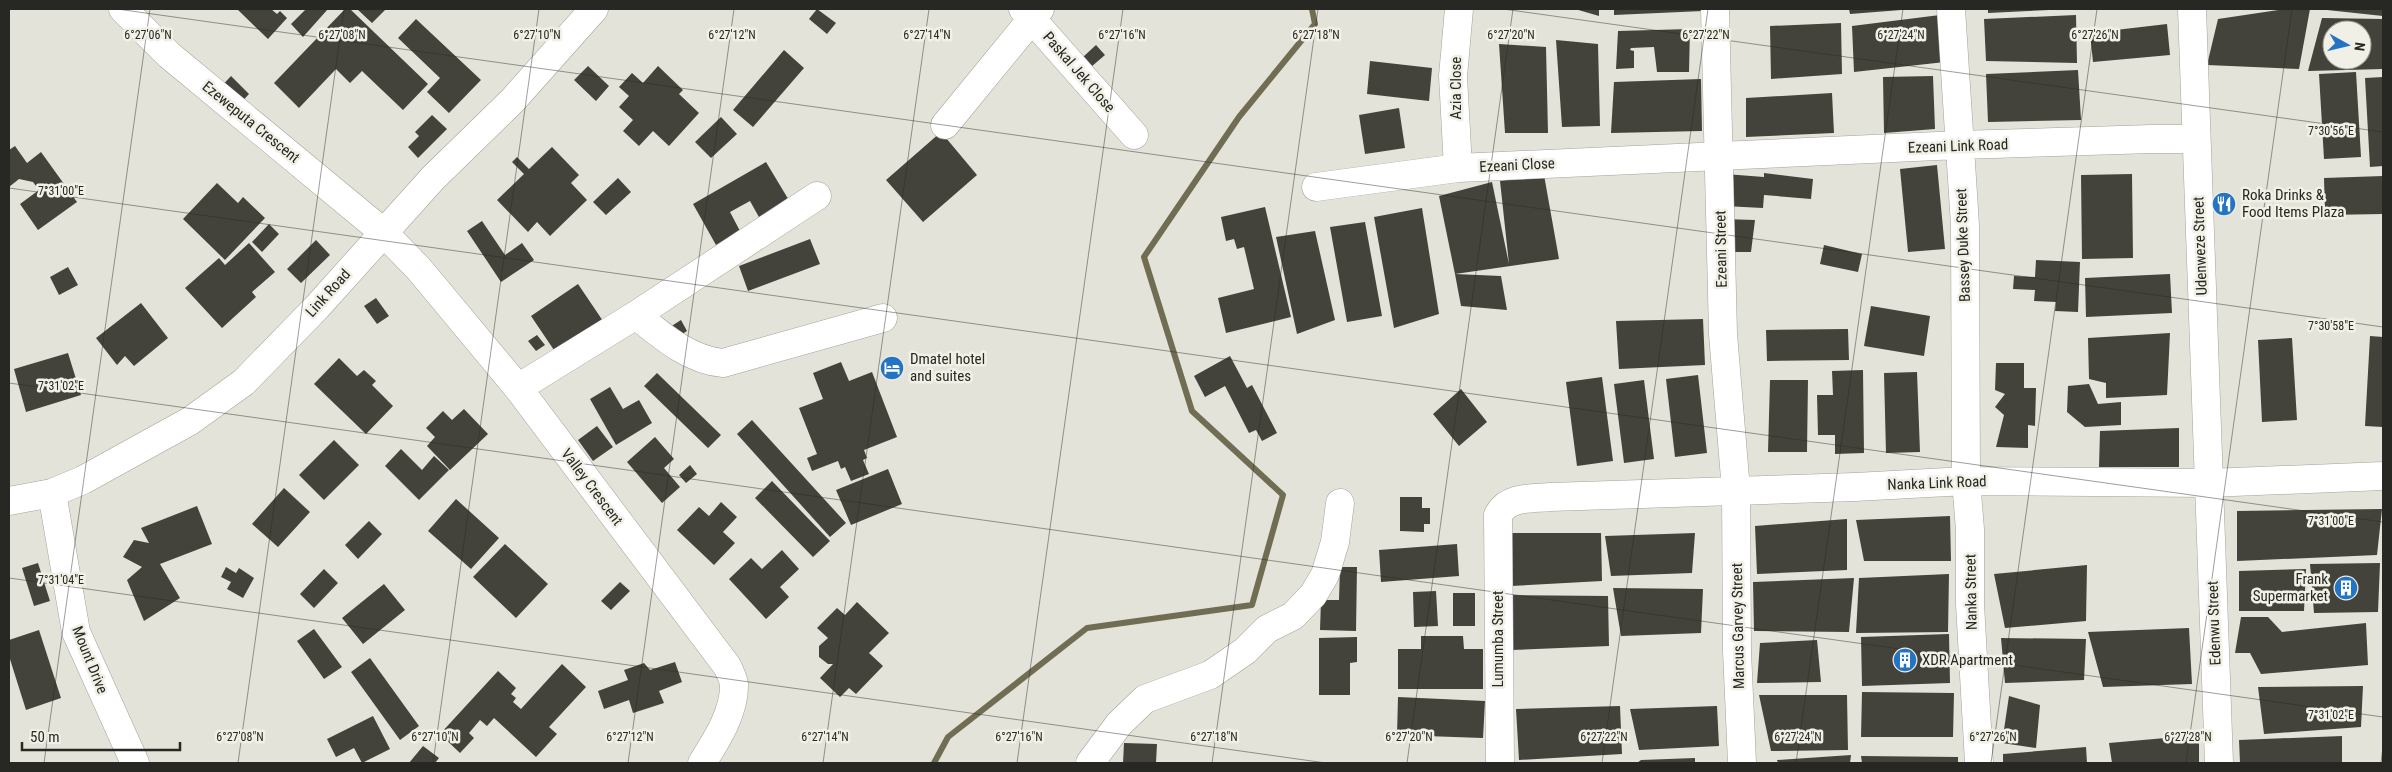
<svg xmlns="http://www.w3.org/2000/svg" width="2392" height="772" font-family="'Roboto Condensed',sans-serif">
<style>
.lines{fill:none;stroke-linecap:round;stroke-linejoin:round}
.stream{stroke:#706d53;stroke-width:6}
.building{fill:#44433b;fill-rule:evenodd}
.minor-casing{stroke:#a3a298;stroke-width:29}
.minor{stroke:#fff;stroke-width:28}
.ticks{fill:none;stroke:#272723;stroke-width:1;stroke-opacity:0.45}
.labels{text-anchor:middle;stroke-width:5;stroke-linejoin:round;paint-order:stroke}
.street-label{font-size:15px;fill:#272723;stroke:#f1f0e6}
.poi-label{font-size:15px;fill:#272723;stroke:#f1f0e6;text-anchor:start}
.ticks-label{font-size:12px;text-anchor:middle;fill:#272723;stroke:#f1f0e6;stroke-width:5;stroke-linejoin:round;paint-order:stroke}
</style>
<rect width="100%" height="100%" fill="#e4e3d9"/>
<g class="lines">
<path class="stream" d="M934,763L948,737L1087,628L1252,605L1283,495L1192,411L1144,257L1239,117L1315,24L1312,9"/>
</g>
<path class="building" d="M237,9H271L277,14L280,11L287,18L268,39Z
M306,9H328L303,37L291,24Z
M345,9H350L428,84L403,110L362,71L350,83L336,69L299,108L274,83Z
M357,9H386L372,23Z
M817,9L836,23L827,34L809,19Z
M1575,9H1599V16Z
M1614,9H1703V11L1614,15Z
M1849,9H1901V10L1850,14Z
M1988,9H2049V10L1988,13Z
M2285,9H2310L2299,69L2207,65L2218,19Z
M2327,9H2383V16L2327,10Z
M1940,15L1945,62L1854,72L1852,26Z
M2076,15L2077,63L1986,61L1984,19Z
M2322,18L2383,19V69L2308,71ZM2332,30H2362V60H2332Z
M416,19L481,80L449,113L427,92L440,78L398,38Z
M1841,23L1842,74L1771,79L1770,26Z
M2167,24L2170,55L2093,62L2090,33Z
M1690,29L1689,72H1657L1654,47L1631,48L1630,50L1634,51V68L1616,69L1618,31Z
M1556,40L1598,44L1600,126L1562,127Z
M1499,44L1546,47L1548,133H1505Z
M1096,45L1105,55L1091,67L1083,57Z
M784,50L804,68L753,127L733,110Z
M1370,61L1432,68L1429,101L1367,94Z
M588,66L609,86L596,101L574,80Z
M658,66L683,90L679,94L699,113L669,146L653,131L639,146L623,131L633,120L619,107L629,96L619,87L632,73L643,83Z
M2078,70L2081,120L1988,122L1986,74Z
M2356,72L2361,157L2324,159L2319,74Z
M231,76L249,94L236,108L218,90Z
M1933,76L1935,129L1884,133L1883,77Z
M2383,77V166L2370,167L2365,78Z
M1701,79L1702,131L1611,133L1614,82Z
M1832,93L1834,133L1746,137V98Z
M1399,108L1405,148L1365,154L1359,115Z
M432,115L447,129L418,158L408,147L419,136L415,132Z
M721,117L737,134L711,158L695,142Z
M941,132L977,175L923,222L886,180Z
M15,146L27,163L41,152L77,202L38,230L20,204L39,190L33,182L19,179L9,187V150Z
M552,147L579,175L571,183L587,200L550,236L537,222L528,232L497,200L524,174L512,162L517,157L529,169Z
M766,162L790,202L760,219L750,201L730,212L740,231L716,245L693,204Z
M1937,165L1945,249L1908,252L1900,169Z
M1764,173L1813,179L1811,199L1764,195L1763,208L1724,206L1725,174L1764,177Z
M2132,174L2133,258L2082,259L2081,175Z
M1544,175L1559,259L1455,274L1439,196L1492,182L1509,264L1500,181Z
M2383,176V214L2325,215L2324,178Z
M618,178L631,192L606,215L593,202Z
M217,183L238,203L243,197L265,218L225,260L183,219Z
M1265,207L1291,317L1226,333L1218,298L1254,289L1244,247L1237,249L1234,239L1226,241L1221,217Z
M1422,208L1439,314L1394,328L1374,217Z
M1723,219L1755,220L1751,252H1725Z
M482,221L505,255L522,243L534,260L501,282L467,231Z
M1365,222L1382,316L1347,322L1330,227Z
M269,224L279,234L262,252L252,242Z
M1315,231L1335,320L1297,334L1276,237Z
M810,239L820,264L748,291L739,266Z
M316,240L330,255L301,283L287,269Z
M249,243L275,272L252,292L256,297L222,328L185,288L219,258L225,265Z
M1824,245L1862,254L1858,272L1820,264Z
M2036,260L2080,262L2078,312L2055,311L2056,302L2034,301L2035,290L2013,289L2014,276L2035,277Z
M68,267L78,285L59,295L50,277Z
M1455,274L1501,276L1507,310L1461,306Z
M2170,274L2172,313L2086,317L2085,278Z
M578,284L605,324L558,356L531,316Z
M376,298L389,316L377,324L364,306Z
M141,303L168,338L134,366L125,356L117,365L96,338Z
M1871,306L1930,316L1924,356L1864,346Z
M1703,319L1705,365L1619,369L1616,321Z
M681,320L687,331L676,338L670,327Z
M1848,329L1849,360L1767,361L1766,330Z
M2170,333L2167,395L2106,398V383L2089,379L2088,338Z
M537,335L545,345L536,351L528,341Z
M2370,336L2383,337V427L2365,426Z
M2292,338L2297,420L2262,422L2258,340Z
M68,353L81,395L26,412L14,369Z
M1230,356L1247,388L1252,385L1277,433L1262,441L1256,430L1249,433L1225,386L1205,397L1194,376Z
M339,358L357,376L364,370L376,381L372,385L393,406L366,434L314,384Z
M841,362L849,381L872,372L897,437L864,450L867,458L863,460L869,474L851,481L845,467L841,469L838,461L812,471L807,458L817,454L799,408L823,399L813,373Z
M1996,363H2024V388H2036L2035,426L2028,425V448L1996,447L2004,415L1995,407L2005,394L1995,390Z
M1863,370L1864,453L1835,454V435H1818L1817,395H1833L1832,371Z
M1917,372L1920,452L1886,453L1884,373Z
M657,373L721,435L708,448L644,386Z
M1698,375L1707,453L1675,457L1666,379Z
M1602,377L1613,461L1577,466L1566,382Z
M1644,380L1654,459L1624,463L1614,384Z
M1770,380H1808L1807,452H1768Z
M2089,384L2098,404L2121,402V425L2085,427L2067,412L2068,386Z
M610,387L623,409L639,400L652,423L616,445L590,399Z
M1461,389L1487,422L1459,446L1433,414Z
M464,409L488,434L450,470L427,446L435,437L426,428L443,411L452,420Z
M752,420L846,523L830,537L737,434Z
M597,426L613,447L593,461L578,440Z
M2179,428V467H2099L2100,431Z
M655,437L674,459L664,468L680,487L662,503L627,462Z
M334,440L359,465L324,500L299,475Z
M401,449L422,470L434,456L449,470L419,500L385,466Z
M690,465L697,474L686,483L679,475Z
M888,469L902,504L851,525L836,490Z
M772,481L830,541L813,557L755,498Z
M284,488L310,512L278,547L252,524Z
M1400,497H1422V508H1430V524H1424V532L1400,531Z
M456,499L499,538L471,569L428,531Z
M721,502L737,517L723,532L735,543L714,565L677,530L699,507L709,516Z
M197,506L212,544L160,564L180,598L144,621L127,580L142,567L123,557L134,540L149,543L141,528Z
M2382,509L2377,555L2237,561V511Z
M1950,516L1951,561H1864L1856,520Z
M1847,519V570L1757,574L1755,526Z
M369,521L382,534L358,559L345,545Z
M1509,533H1601L1602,581L1511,586Z
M1695,533L1692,573L1611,576L1605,536Z
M505,544L548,584L516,618L473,577Z
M1457,544L1459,576L1381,582L1379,550Z
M782,550L799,569L780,587L789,597L766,619L729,579L751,558L762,569Z
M38,563L50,601L34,606L22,568Z
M2380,563L2378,612L2314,613L2310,564Z
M2087,565L2086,621L2005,628L1994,574Z
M226,567L236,573L239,568L254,578L243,598L227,589L231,582L221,577Z
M1340,567H1357L1356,631L1320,630L1321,600H1339Z
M324,569L338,583L314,608L300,594Z
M2306,569L2304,611H2239V571Z
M1949,574L1948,632L1856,633L1859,578Z
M1854,578L1849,632L1754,631L1753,582Z
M620,582L630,591L611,610L601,601Z
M384,584L405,610L363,644L342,618Z
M1613,588L1703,589L1701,633L1621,636Z
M1436,591L1438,626L1414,627L1413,592Z
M1453,593H1475V626H1453Z
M1511,595L1608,596L1609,646L1512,650Z
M857,602L889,633L869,653L883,666L856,694L849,688L840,697L820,678L833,664H828L819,657V646L828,638L817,628L837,608L845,615Z
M2241,617H2268L2282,632L2366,623L2368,665L2261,674L2250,653H2235Z
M2189,628L2192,684L2103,687L2088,632Z
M314,629L342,667L324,679L297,641Z
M39,630L61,698L26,710L9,656V640Z
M1949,634L1950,683L1862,686L1861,637Z
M1421,636H1463L1464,649H1483V689H1398V649H1421Z
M1357,637V662L1350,663V695H1319V638Z
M2001,638L2086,639L2084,680L2005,683Z
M1817,640L1821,682L1757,683L1760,643Z
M370,658L419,726L400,740L351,672Z
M675,662L682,682L659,691L664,703L633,713L629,700L604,709L598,691L628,680L624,670L644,663L650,670Z
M562,664L586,687L549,727L557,734L536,757L494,718L487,726L480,720L469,733L474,738L460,753L440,734L498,671L516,688L511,694L516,698L513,702L521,709Z
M2363,686L2361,727L2264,734L2258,687Z
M1862,692L1954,693L1953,737H1861Z
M1759,695H1847L1848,750L1771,751Z
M2009,696L2040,705L2036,748L2002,743Z
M1398,697L1485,701L1483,738L1397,735Z
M1620,706L1622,754L1519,760L1516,709Z
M1717,706L1719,746L1639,750L1630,709Z
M373,716L390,749L362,763L354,748L336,757L327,739Z
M2199,735V763H2112L2109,743Z
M2342,736V763H2240L2239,740Z
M1124,743L1157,744L1156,763H1123Z
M423,746L439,758L435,763H409Z
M2086,747L2087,763H2003V754Z
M1851,755L1850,763H1778L1777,760Z
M1861,756L1958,757V763H1862Z
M1695,758V763H1637L1641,760Z"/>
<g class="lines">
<g class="minor-casing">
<path id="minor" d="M123,9L169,55L383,232L419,269L518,388L727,666C730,672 733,678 734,684C735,712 716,741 702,763
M1023,9L1134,135
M1715,9L1723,334L1736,490L1737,651L1742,763
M1951,9L1965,225L1966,481L1970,529V604L1979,763
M2192,9L2219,763
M945,125L1040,9
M1458,168L1453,76L1459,9
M1316,187L1458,168L1959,145L2152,139H2196
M636,315C662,336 689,360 723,363L883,318
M518,388L636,315L817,196
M52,493L76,632L135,763
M9,501L52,493L83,480L190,421L244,382L317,307L433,178L513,100L594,9
M1090,763L1119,724L1145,699L1210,675L1245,651L1267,629L1293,616L1313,595L1325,575L1335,542L1340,503
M1500,763L1498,515C1508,496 1531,499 1550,497L1855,487L1966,481L2209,483L2383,476"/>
</g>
<use href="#minor" class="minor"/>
</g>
<path class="ticks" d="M117,9L2383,327M1503,9L2383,132M9,188L2383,522M9,383L2383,717M9,578L1326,763M44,763L150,9M238,763L344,9M433,763L539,9M628,763L734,9M823,763L929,9M1017,763L1123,9M1212,763L1318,9M1407,763L1513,9M1602,763L1708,9M1796,763L1903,9M1991,763L2097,9M2186,763L2292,9M2381,763L2383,746"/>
<defs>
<g id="restaurant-disc" transform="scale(1.25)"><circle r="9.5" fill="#2374c2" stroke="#f1f0e6"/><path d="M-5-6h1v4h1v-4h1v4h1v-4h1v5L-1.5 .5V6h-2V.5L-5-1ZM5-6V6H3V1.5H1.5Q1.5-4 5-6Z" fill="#fff"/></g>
<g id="hotel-disc" transform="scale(1.25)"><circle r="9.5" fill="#2374c2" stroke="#f1f0e6"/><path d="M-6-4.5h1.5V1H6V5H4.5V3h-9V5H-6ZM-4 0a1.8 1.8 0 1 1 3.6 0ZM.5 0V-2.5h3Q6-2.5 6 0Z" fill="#fff"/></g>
<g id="building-disc" transform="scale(1.25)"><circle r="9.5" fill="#2374c2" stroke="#f1f0e6"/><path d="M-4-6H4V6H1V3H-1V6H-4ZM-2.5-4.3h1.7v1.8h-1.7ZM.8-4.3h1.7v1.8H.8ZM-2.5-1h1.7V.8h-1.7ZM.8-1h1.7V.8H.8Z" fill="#fff"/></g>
</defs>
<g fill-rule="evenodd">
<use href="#restaurant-disc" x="2224" y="204"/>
<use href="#hotel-disc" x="892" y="368"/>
<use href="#building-disc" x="2346" y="588"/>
<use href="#building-disc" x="1905" y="660"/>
</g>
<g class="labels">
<g class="street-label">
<text transform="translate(1079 72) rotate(49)" y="5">Paskal Jek Close</text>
<text transform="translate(1456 88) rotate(-90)" y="5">Azia Close</text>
<text transform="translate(251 122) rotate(39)" y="5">Ezeweputa Crescent</text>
<text transform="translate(1958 146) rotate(-2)" y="5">Ezeani Link Road</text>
<text transform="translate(1517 165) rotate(-3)" y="5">Ezeani Close</text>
<text transform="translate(1963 245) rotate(-92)" y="5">Bassey Duke Street</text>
<text transform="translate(2200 246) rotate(-92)" y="5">Udenweze Street</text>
<text transform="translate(1721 249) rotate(-91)" y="5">Ezeani Street</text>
<text transform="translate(328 293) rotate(-48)" y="5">Link Road</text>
<text transform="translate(1937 483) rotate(-2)" y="5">Nanka Link Road</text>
<text transform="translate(592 487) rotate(53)" y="5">Valley Crescent</text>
<text transform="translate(1971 592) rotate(-91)" y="5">Nanka Street</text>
<text transform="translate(2214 623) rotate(-92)" y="5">Edenwu Street</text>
<text transform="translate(1738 626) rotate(-91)" y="5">Marcus Garvey Street</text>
<text transform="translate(1498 639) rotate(-90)" y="5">Lumumba Street</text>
<text transform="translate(90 660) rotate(68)" y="5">Mount Drive</text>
</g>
<g class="poi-label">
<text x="2242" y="200">Roka Drinks &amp;<tspan x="2242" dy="17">Food Items Plaza</tspan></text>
<text x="910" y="364">Dmatel hotel<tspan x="910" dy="17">and suites</tspan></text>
<text x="2328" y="584" text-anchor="end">Frank<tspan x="2328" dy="17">Supermarket</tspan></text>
<text x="1922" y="665">XDR Apartment</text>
</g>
</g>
<g class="ticks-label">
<text x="148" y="39">6°27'06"N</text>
<text x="342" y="39">6°27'08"N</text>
<text x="537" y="39">6°27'10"N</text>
<text x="732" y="39">6°27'12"N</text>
<text x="927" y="39">6°27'14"N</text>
<text x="1122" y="39">6°27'16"N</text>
<text x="1316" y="39">6°27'18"N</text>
<text x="1511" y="39">6°27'20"N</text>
<text x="1706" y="39">6°27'22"N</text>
<text x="1901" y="39">6°27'24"N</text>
<text x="2095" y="39">6°27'26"N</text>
<text x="2331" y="135">7°30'56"E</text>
<text x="61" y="195">7°31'00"E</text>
<text x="2331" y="330">7°30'58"E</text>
<text x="61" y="390">7°31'02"E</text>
<text x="2331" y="525">7°31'00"E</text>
<text x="61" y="584">7°31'04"E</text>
<text x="2331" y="719">7°31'02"E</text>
<text x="240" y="741">6°27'08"N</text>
<text x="435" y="741">6°27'10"N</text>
<text x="630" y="741">6°27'12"N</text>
<text x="825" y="741">6°27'14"N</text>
<text x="1019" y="741">6°27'16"N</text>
<text x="1214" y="741">6°27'18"N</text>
<text x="1409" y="741">6°27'20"N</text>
<text x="1604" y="741">6°27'22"N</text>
<text x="1798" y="741">6°27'24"N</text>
<text x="1993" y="741">6°27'26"N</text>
<text x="2188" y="741">6°27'28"N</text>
</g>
<rect width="2392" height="772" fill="none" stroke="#272723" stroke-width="20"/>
<g transform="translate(2347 45) rotate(98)"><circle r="24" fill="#f1f0e6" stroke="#a0a098"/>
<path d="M0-4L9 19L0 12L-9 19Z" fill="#2374c2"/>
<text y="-8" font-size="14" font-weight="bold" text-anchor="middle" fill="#272723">N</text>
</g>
<path d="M22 742v8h158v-8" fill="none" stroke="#272723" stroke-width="2.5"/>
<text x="30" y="742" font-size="15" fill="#272723" stroke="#f1f0e6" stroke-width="4" paint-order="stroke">50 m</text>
</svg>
